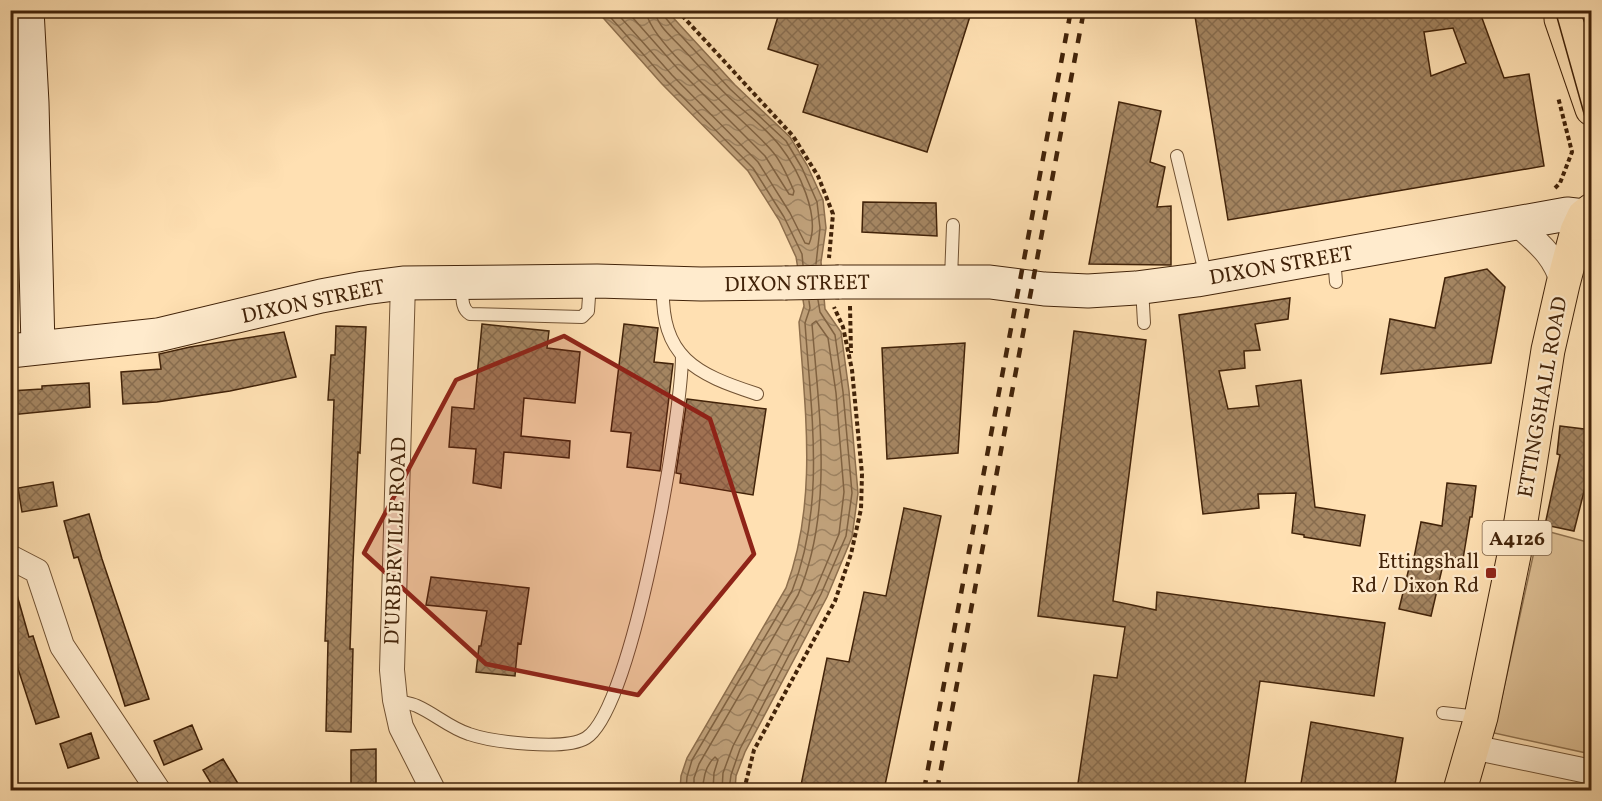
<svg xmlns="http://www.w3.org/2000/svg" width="1602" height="801" font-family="Vollkorn,serif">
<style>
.park{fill:#dfc095;stroke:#90724f;stroke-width:1.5}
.water{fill:url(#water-waves);stroke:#8d6e4c;stroke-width:1.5}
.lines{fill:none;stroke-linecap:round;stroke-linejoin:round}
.shore{stroke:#806241;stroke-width:1.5}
.building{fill:url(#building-cross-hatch);stroke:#422309;stroke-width:1.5;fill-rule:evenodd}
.lane-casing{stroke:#715233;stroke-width:14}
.street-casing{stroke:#715233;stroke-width:26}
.secondary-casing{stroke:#422309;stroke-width:35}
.primary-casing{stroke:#422309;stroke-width:35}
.highway-casing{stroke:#422309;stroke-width:35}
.path{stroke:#422309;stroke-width:4;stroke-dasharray:4.5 3;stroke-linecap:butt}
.lane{stroke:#ffebcd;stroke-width:12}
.street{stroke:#ffebcd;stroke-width:24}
.secondary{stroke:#ffebcd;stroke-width:33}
.primary{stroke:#ffe0b2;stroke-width:33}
.highway{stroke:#ffe0b2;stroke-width:33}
.tram{stroke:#422309;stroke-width:1.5}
.rail{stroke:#422309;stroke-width:4.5;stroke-dasharray:10 10;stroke-linecap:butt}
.secondary-bridge-casing{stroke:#422309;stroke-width:35;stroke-linecap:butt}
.secondary-bridge{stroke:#ffebcd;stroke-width:33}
.marked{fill:#8f2418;fill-opacity:0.2;stroke:#8f2418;stroke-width:4.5;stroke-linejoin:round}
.poi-dot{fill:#8f2418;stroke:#ffebcd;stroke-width:2}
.labels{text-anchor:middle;stroke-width:4.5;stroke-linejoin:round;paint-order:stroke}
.shield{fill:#ffebcd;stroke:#7b5f44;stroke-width:1.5}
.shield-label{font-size:20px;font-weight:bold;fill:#422309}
.street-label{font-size:21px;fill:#422309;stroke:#ffebcd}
.poi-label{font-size:21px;fill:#422309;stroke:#ffebcd;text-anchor:end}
</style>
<defs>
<pattern id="water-waves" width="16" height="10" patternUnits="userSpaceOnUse" patternTransform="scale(1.5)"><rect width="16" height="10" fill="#bfa079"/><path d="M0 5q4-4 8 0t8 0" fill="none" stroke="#9d8261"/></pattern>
<pattern id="building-cross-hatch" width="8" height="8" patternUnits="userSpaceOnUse" patternTransform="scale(1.5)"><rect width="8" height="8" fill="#a48561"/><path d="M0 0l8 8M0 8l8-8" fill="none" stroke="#876c4e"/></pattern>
</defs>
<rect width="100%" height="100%" fill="#ffe0b2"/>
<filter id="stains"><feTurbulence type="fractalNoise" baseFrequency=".00333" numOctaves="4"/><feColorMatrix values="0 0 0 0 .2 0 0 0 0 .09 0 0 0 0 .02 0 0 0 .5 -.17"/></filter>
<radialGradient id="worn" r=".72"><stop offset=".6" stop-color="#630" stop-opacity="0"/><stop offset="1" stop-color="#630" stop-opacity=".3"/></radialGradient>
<path class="park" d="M1539,529L1591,543V754L1494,733Z"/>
<path class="water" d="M597,11H667L735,85L790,137L807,165L823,200L826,228L821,262L825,309L841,332L849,391L858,493L852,537L827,597L745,752L736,776L735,790H680L681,776L687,758L786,588C818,502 805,411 799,322L804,306L796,257L779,220L748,171L662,84Z"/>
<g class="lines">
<path class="shore" d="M604,10L666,80L753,168L784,217L802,254L803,265
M614,10L672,75L758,162L790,213L805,243L809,244C821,216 798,169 780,146C767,129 748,115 733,101C715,84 698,65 681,47C672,37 656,25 655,10
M626,10L678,69L765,156L789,194L793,195L794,191C788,178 782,162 772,151C749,123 647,42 646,10
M663,10L664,16L673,27L730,89L786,141L802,168L817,202L820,228L816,264
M686,790L687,777L692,760L792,591C826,506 811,412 805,323L810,308L809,301
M694,790V778L699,764L798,595C834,510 819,413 812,324L816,321L828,338L836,393L844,492L839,534L815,591L733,746L723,773L722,790
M703,790C703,778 706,765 715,757L718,760L714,773L713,790
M729,790L731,775L740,749L821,594L846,536L852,493L843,392L835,335L820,312L818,300"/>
</g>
<path class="building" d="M780,10H972L927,152L803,112L818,65L768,49Z
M1194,10H1479L1504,78L1529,74L1544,166L1228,220ZM1453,28L1466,63L1431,76L1424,32Z
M1119,102L1161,111L1150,162L1165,167L1157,207L1171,206V265L1089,264Z
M863,202L936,203L937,236L862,232Z
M1487,269L1505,287L1491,363L1381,374L1390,319L1435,328L1445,278Z
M1290,298L1288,319L1255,324L1260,350L1244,351L1245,368L1219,371L1228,409L1259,406L1256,386L1301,380L1315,507L1365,515L1360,546L1304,537V535L1292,533L1296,493L1258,494L1259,508L1203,514L1179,315Z
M482,324L549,331L547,348L580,352L575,403L524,398L521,436L570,441L569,458L504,452L501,488L473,483L476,449L449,447L452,407L474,409Z
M624,324L658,328L654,362L673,364L660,471L627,467L631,433L611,431Z
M336,326L366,327L360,453L358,452L353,563L350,649H353L351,732L326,731L328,641H325L334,400H328L331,355H335Z
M1074,331L1146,340L1113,601L1156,610L1157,592L1385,623L1374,696L1260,681L1244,790H1077L1094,675L1117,678L1125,627L1038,616Z
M284,332L296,377L230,391L157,402L123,404L121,372L161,369L159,354L190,347Z
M965,343L958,453L887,459L882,348Z
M89,383L90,407L10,415V391L42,389V386Z
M687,399L766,409L753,495L680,483L681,474L676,473Z
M1560,426L1592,430V460L1574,531L1545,525L1560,455L1557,454Z
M53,482L57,506L22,512L18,488Z
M1447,483L1476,486L1472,517H1470L1463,559L1445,556L1431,616L1399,609L1409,568H1412L1421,522L1442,526Z
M904,508L941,516L884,790H800L827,658L849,662L864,592L886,596Z
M89,514L102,559L149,699L125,706L78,557L74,558L64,521Z
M431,577L529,588L521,644L518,643L515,676L476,672L479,646H481L487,611L426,605Z
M15,588L29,637L33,636L59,717L36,724L10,644V589Z
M1311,722L1403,738L1394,790H1300Z
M192,725L202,749L164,765L154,741Z
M91,733L99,758L68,768L60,744Z
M376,749V790H351V750Z
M223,759L242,790H215L203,770Z"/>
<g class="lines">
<g class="lane-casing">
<path id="lane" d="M1177,156L1206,277
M1334,257L1336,282
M951,279L953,225
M462,284C463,295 460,308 470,314L582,317L588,311L590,282
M663,284C660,358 696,374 757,394
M1142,288L1144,323
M395,700C402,702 410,703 417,706C435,714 450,728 469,734C492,742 565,751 586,738C633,709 682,416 682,355
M1443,713L1479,717"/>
</g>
<g class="street-casing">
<path id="street" d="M1516,223C1538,243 1554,254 1563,284
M403,283L392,670L395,700L401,727L433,790
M10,557L37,571L62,646L158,790
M1472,747L1592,772"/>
</g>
<g class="secondary-casing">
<path id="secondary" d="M27,10L32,103L38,347
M839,282H990L1044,289L1088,291L1136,288L1197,280L1567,214L1584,216
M10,351L158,335L321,296L364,288L403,283L597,281L701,284L785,283"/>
</g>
<g class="primary-casing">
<path id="primary" d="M1460,790L1481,717L1521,521L1548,350L1563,284L1577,231L1584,216L1592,210"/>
</g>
<g class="highway-casing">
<path id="highway" d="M1561,10V19L1592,109
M1580,10L1592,29"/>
</g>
<path class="path" d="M677,10L793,136L818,176L833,214L829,258
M1555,188L1560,183L1572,152L1558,97
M850,306L851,353
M744,790L754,750L835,601L851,554L861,509L862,474L852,370L843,327L834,307"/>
<use href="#lane" class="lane"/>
<use href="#street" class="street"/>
<use href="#secondary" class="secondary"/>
<use href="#primary" class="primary"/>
<use href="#highway" class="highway"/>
<path class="tram" d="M1555,10L1592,142
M1580,10L1592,42"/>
<path class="rail" d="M924,790L1071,10
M937,790L1084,10"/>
<g class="secondary-bridge-casing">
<path id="secondary-bridge" d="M785,283L839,282"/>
</g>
<use href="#secondary-bridge" class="secondary-bridge"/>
</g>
<path class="marked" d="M564,336L710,419L754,554L638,695L486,664L364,553L456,380Z"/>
<rect class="poi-dot" x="1485" y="567" width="12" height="12" rx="3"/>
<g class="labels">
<rect class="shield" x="1482.5" y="521" width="69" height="34" rx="4.5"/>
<g class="shield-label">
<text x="1517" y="545">A4126</text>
</g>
<g class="street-label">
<text transform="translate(1281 265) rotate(-10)" y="7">DIXON STREET</text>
<text transform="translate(797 283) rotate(-1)" y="7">DIXON STREET</text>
<text transform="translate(313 301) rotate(-12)" y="7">DIXON STREET</text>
<text transform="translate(1542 397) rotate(-80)" y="7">ETTINGSHALL ROAD</text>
<text transform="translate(395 541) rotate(-88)" y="7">D'URBERVILLE ROAD</text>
</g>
<g class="poi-label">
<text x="1479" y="568">Ettingshall<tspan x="1479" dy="24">Rd / Dixon Rd</tspan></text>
</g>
</g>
<rect width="1602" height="801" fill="none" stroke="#ffe0b2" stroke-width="36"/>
<rect x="12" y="12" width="1578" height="777" fill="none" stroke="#422309" stroke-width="3"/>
<rect x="18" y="18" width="1566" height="765" fill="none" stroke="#422309" stroke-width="1.5"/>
<rect width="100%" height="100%" filter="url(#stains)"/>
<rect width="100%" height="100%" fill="url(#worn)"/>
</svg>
